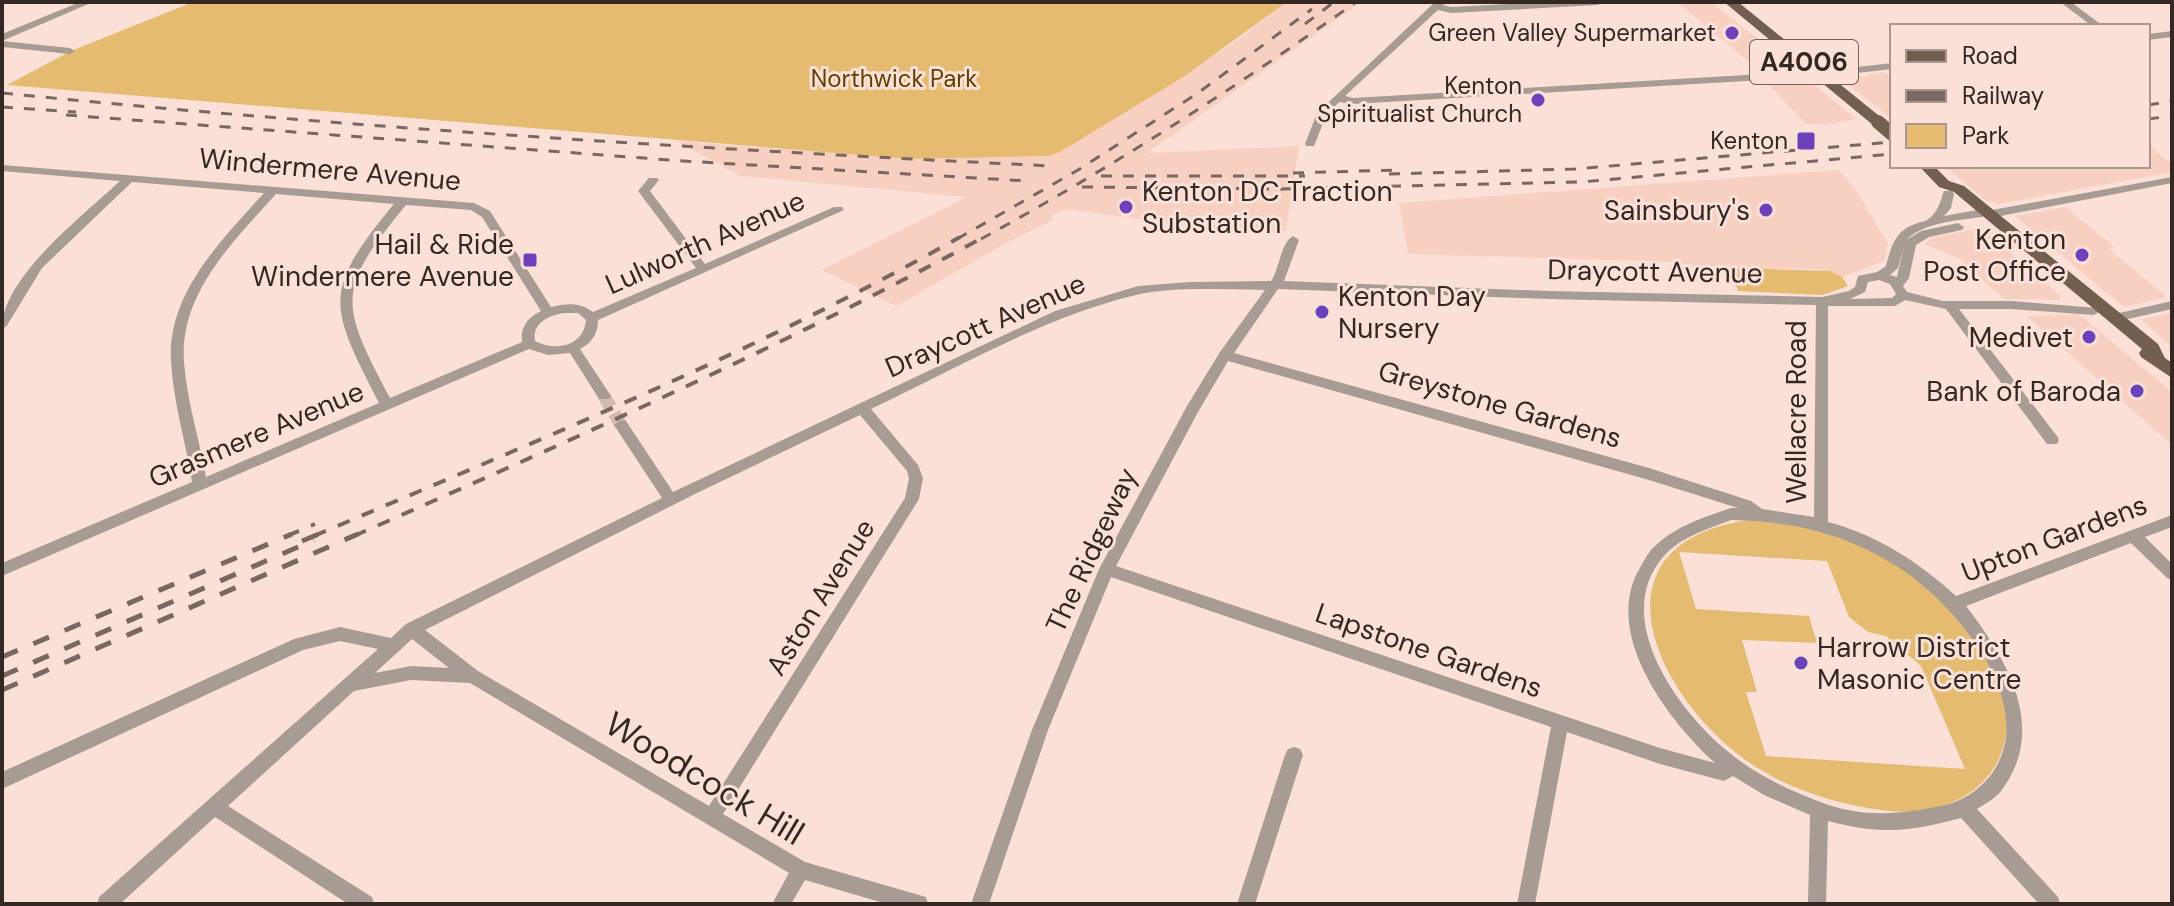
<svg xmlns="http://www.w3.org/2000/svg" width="2174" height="906" font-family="'DM Sans',sans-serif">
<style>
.built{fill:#f8d0c2}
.green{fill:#e4bb70;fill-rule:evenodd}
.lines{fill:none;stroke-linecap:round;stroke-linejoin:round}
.minor-tunnel{stroke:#d3bbb3;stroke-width:13;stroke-dasharray:13 7;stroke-linecap:butt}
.minor{fill:#a79c94;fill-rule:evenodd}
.major{fill:#725f50;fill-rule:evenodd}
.rail-far2{stroke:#796762;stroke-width:3;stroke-dasharray:11 11;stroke-linecap:butt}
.rail-far1{stroke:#796762;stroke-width:4;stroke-dasharray:13 13;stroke-linecap:butt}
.rail{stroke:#796762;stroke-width:5;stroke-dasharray:17 17;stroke-linecap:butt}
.major-bridge{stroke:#725f50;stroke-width:14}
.poi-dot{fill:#6c41b9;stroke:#fbe0d7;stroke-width:3}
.labels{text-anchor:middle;stroke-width:6;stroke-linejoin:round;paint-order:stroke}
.far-poi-label{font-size:24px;fill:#342824;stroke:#fbe0d7;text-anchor:end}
.far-park-label{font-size:24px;fill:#604300;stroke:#fbe0d7}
.shield{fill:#fbe0d7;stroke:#705f5a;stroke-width:2}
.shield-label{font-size:26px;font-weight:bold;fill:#342824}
.street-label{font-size:28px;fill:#342824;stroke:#fbe0d7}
.poi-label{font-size:28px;fill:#342824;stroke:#fbe0d7;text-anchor:end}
.near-street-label{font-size:34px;fill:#342824;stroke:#fbe0d7}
</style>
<rect width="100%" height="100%" fill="#fbe0d7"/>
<path class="built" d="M1287,2L1360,3L1147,153L1299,146L1286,231L1226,230L1064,209L1051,216L1053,220L1010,241L896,306L821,270L967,197L740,176L677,141L909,159L1048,156L1232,44Z
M1711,2L1791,65L1794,70L1761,72L1678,3Z
M1884,72L1892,79L1890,117L1842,80Z
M1803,81L1811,82L1856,119L1827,125L1806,124L1768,84Z
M2148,144L2172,165V172L1999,204L1986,201L1945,166H2148Z
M1839,170L1856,190L1888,244L1884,261L1842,277L1819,269L1706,268L1673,262L1408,254L1399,203Z
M2065,207L2115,247L2109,249L2167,297L2128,306L2121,305L2015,216Z
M1975,229L1986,232L2061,296L2060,300L2004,299L1960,259L1924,244L1932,238Z
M2172,313V348L2141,319Z
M2079,314L2172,392V445L2026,316Z"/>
<path class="green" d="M193,2H1287L1183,77L1060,152L1048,156L909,159L7,85L71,51Z
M1728,268L1830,271L1842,277L1848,286L1823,295L1738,291Z
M1749,520C1795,525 1842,530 1882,555C1927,582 1992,640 2004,693C2022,776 1957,821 1881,810C1840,804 1797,792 1761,770C1662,711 1577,545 1749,520ZM1679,552L1827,561L1849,617L1868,632L1886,636L1921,666L1965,769L1766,756L1746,692H1757L1742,640L1817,643L1809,616L1696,609Z"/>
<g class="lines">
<path class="minor-tunnel" d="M604,396L621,425"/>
<path class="minor" d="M80,2H93L2,41V34Z
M1435,2H1446L1443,5L1451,7L1545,2H1603L1598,5L1451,13L1438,10L1345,96L1353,98L1831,70L1892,63V69L1831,76L1353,104L1339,102L1326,116L1314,146H1306L1305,144L1317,113Z
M2060,2H2071L2103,26H2092Z
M2172,31V37L2148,40V34Z
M2,41L70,48L75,51L70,54L2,47Z
M2,165L474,203L490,211L551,307C567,303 580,302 593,312L696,268L638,191L649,178H657L659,180L650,191L705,264L834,207H842L844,210L598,320C598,333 592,343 580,349L611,396L609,399H599L570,353L548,355L529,349L2,576V563L192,482C186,442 173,402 171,361C167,293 222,240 264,193L132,182L42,268L6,327L2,328C2,277 84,215 120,181L2,171ZM276,194L394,204C321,292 329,305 379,403L206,477C199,438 187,401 184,362C179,293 234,241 276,194ZM406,205L471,210L482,217L541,311C528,317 520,327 522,342L390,398C339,302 336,290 406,205ZM563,313H578L586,320C584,346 556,352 535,341C532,323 548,316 563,313Z
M2172,177V183L1990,218L1986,216C1959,221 1926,221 1906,240L1921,231L1958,223L1964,227L1962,230L1929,237L1916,245L1909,278L1903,286L1907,292L1943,301H2011L2098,308L2100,311L2094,315L2011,309H1959L2057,436L2059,440L2057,444H2047L1946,309L1905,300L1895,306H1828V522C1877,535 1919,562 1956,596L2172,515V527L2145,537L2172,564V580L2167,578L2131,543L1966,606C2006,658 2049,728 2001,791C1996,798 1985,804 1977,809L2058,897L2060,904H2039L1961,818C1907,832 1883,835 1828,821L1826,904H1808L1810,815L1764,795L1733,776L1724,781L1660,764L1567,732L1535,904H1517L1551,727L1111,577L1048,730L989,904H971L1032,730L1099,569L1187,406L1220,352L1265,290C1226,290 1174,286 1136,295C1046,316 955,369 871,409L918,465L923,478L919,499L723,814L805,862L919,895L926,897L928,904H887L805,880L791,904H772L789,873L470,683L411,680L354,691L228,806L372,897L374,904H348L215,817L120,904H97L99,897L378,649L340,641L303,650L2,789V772L294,639L340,627L391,638L406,624L662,498L614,425L621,420L626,421L673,492L1055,311L1138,286L1190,282L1271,281C1280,268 1280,244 1293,236L1299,240L1284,281L1548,291L1822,297L1849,291L1855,287L1858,276L1877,272L1886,266C1891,247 1895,231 1915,224C1919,222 1924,222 1927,220C1938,213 1940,202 1944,191H1952L1954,194L1951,208L1944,216L1988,208L1992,210ZM1904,245L1897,277L1890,275L1898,268ZM1879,280L1890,284L1896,294L1892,298L1850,299L1865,292L1868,282ZM1278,289L1548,299L1816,305L1814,517L1762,509L1751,501L1649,468L1234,353ZM1228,361L1649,480L1738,508H1731C1704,517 1676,526 1655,546C1649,551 1645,559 1641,566C1600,632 1668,720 1715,763L1660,748L1116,566L1198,412ZM860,415L907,471L909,478L905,498L709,806L478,671L425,630L699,492ZM1731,520C1792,521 1847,534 1898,567C1953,602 2036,698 1996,767C1985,786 1966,800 1945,805C1905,814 1865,818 1826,804C1791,791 1755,775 1726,750C1677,709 1611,618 1663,557C1680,537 1708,529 1731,520ZM412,639L449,668L411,666L375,673Z
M2172,301V309L2115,322L2109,318L2115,314Z
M1294,747L1300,749L1303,755L1255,904H1237L1285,755L1288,749Z"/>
<path class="major" d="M1724,2H1738L1883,119V125H1873Z
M1919,166H1934L1949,181L1964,186L2158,344L2165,358L2172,363V378L2141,357L2139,353L2142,349L1954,192L1939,187Z"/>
<path class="rail-far2" d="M1305,24L1334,2
M2,93C351,128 702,149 1052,166
M2148,105L2172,101
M2,107L76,112
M66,115L683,161L1028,181
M2148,119L2172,116
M1293,173L1397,170
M1389,174L1575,169L1892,142
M1101,176H1305
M1082,187L1275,189L1581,182L1892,154
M957,239L1078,170L1198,93L1312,9
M981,239C1111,168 1235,88 1356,2"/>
<path class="rail-far1" d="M287,536L315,524
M314,536C529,444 757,352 960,237
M354,536C567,442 780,348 984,237"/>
<path class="rail" d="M302,541L319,534
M2,657L292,534
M2,676L314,540
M2,690L358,534"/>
<path class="major-bridge" d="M1878,122L1892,134"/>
</g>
<g class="poi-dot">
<circle cx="1732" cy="33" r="8"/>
<circle cx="1538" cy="100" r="8"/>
<rect x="1796" y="131" width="20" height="20" rx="4"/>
<circle cx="1126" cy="207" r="8"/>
<circle cx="1766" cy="210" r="8"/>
<circle cx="2082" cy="255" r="8"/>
<rect x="522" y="252" width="16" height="16" rx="4"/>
<circle cx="1322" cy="312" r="8"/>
<circle cx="2089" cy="337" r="8"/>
<circle cx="2137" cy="391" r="8"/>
<circle cx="1801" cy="663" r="8"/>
</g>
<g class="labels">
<g class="far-poi-label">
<text x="1716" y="41">Green Valley Supermarket</text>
<text x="1522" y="94">Kenton<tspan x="1522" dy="28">Spiritualist Church</tspan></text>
<text x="1788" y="149">Kenton</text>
</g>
<g class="far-park-label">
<text x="894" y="87">Northwick Park</text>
</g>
<rect class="shield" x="1750" y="40" width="108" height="44" rx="6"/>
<g class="shield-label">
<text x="1804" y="71">A4006</text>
</g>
<g class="street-label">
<text transform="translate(330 169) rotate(5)" y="10">Windermere Avenue</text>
<text transform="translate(705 242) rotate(-24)" y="10">Lulworth Avenue</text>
<text transform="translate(1655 271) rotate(1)" y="10">Draycott Avenue</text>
<text transform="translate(985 325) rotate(-24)" y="10">Draycott Avenue</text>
<text transform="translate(1500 404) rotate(16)" y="10">Greystone Gardens</text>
<text transform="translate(1796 412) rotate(-90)" y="10">Wellacre Road</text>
<text transform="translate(256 434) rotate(-23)" y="10">Grasmere Avenue</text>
<text transform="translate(2054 538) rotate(-21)" y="10">Upton Gardens</text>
<text transform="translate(1091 550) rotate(-65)" y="10">The Ridgeway</text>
<text transform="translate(820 597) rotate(-58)" y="10">Aston Avenue</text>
<text transform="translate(1429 650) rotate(19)" y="10">Lapstone Gardens</text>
</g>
<g class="poi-label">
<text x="1142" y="201" text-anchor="start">Kenton DC Traction<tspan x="1142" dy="32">Substation</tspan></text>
<text x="1750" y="220">Sainsbury's</text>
<text x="2066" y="249">Kenton<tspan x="2066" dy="32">Post Office</tspan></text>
<text x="514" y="254">Hail &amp; Ride<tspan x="514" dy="32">Windermere Avenue</tspan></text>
<text x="1338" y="306" text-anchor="start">Kenton Day<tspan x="1338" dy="32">Nursery</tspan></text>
<text x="2073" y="347">Medivet</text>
<text x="2121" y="401">Bank of Baroda</text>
<text x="1817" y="657" text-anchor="start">Harrow District<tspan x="1817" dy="32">Masonic Centre</tspan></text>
</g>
<g class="near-street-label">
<text transform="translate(705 778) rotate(31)" y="12">Woodcock Hill</text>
</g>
</g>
<rect width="2174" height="906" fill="none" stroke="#342824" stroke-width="8"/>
<rect x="1890" y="24" width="260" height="144" fill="#fbe0d7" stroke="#ab968f" stroke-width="2"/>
<rect x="1906" y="50" width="40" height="12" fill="#725f50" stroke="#ab968f" stroke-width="2"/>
<text x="1962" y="64" font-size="24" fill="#342824">Road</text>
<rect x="1906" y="90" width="40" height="12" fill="#796762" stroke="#ab968f" stroke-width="2"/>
<text x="1962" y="104" font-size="24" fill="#342824">Railway</text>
<rect x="1906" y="124" width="40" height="24" fill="#e4bb70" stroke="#ab968f" stroke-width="2"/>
<text x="1962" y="144" font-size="24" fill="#342824">Park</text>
</svg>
